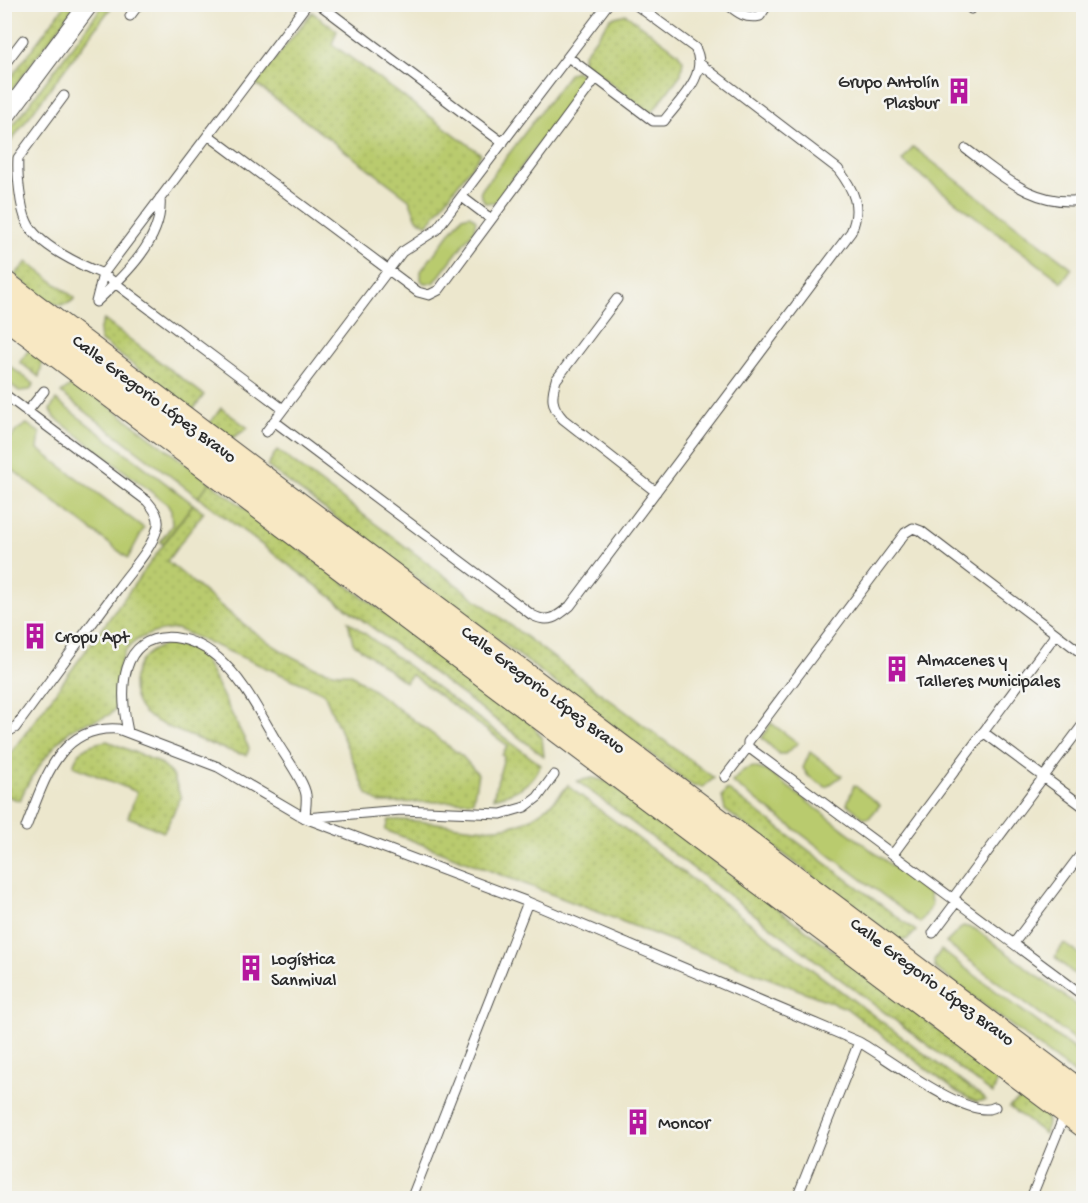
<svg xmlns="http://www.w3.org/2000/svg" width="1088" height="1203" font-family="'Gochi Hand',sans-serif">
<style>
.grass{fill:url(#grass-dots);stroke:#727b4c;stroke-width:1.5}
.green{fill:#b9cb6e;stroke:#727b4c;stroke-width:1.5}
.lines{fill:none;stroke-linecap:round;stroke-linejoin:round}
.service-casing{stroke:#484743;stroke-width:11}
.minor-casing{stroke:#484743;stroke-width:20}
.secondary-casing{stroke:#484743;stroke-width:28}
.service{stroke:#fff;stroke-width:9}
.minor{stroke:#fff;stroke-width:18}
.secondary{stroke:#f8e8c3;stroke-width:26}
.labels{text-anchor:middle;stroke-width:5;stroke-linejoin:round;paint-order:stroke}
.poi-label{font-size:18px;fill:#2b2b2b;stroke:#f6f6f2;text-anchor:start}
.street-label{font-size:18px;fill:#2b2b2b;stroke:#f6f6f2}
</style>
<defs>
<pattern id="grass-dots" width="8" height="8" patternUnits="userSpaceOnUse" patternTransform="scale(1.5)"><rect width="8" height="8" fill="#b9cb6e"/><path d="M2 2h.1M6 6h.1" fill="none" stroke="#9fae5f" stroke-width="1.8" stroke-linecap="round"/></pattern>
</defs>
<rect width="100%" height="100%" fill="#f6f6f2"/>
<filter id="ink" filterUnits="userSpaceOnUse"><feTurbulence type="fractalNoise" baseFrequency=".0167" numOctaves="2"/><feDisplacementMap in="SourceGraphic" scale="12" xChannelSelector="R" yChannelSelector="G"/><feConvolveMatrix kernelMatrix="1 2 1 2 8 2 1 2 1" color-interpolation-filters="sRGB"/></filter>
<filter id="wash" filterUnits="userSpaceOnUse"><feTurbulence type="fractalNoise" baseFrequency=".008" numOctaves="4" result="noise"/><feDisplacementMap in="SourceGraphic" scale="24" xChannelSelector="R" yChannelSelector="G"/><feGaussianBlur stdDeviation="1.35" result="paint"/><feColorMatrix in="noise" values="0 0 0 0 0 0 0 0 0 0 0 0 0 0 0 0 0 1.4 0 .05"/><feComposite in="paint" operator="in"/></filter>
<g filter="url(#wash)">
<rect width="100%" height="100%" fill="#ece7cd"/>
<path class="grass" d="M104,4L113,5L5,149V136Z
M65,5H76L5,99V85Z
M312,12L337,31L332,44L481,154L427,225L417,219L409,199L256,84Z
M626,14L677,52L683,60L681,74L651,114L583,62V55L611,18Z
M27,262L75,298C57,319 30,287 15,275Z
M104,320L204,395L193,410L100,340L99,330Z
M31,347L43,361L39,377L20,362Z
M221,408L248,428L231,439L210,423Z
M277,450L714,778L703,787L693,786L267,466Z
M210,482L532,724L542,738L544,756L198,497Z
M193,504L204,512L167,561C210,595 295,679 350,673L462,756L478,774L473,801L380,803L367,794L324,693L177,629C125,633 115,655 117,705L114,711C104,721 88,720 76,727C57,738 27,780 20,801L5,795V761Z
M348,621L541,765C530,786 516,793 493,798L504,757L502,755L508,746L412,675L405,682L353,643Z
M167,644L193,648L202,655L249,748L247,755C230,753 161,726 148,716C135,707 130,688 135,674C140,656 151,650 167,644Z
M107,741L160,763L173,776L181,797L164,832L128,817L137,792L73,766C79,748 88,744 107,741Z
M593,778L609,782L996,1073L997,1082L993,1094L577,781Z
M568,785V786L986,1100L976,1102L957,1092L846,1008L385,830L389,820C462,817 513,857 568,785Z
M727,789L916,931L908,939L899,941L725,810L722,796Z
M1026,1095L1048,1115L1045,1134L1009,1107Z"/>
<path class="green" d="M576,71L585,78L584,84L495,202L485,203L480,193L483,188L570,73Z
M913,147L1072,268L1062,282L902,161Z
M470,215L476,220L474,230L434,283H424L421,280V271L462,217Z
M4,362L34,384L30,390L19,391L5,380Z
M72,385L84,387L210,482L198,497L61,393Z
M56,400L193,504L163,544L160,542L172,525L171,511L167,504L54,417L50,410Z
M27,424L40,433L38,449L144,528L128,558L5,464V445L17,430Z
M771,723L798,743L785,754H779L762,738Z
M810,752L842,776L826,787L808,776L803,768Z
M753,767L767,771L929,894L932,905L920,923L732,782L744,770Z
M854,785L880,805L869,818H864L847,804Z
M963,926L975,929L1083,1010V1046L946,943Z
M1064,943L1083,957V967L1074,974L1055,957Z
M941,950L1083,1056V1080L935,968L934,960Z"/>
</g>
<g filter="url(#ink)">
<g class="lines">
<g class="service-casing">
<path id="service" d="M319,4L503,143
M727,4C738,13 745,19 760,16L768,4
M971,9L974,4
M130,16L139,4
M568,57L653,121H664C678,102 710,74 695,48L635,4
M4,65L23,40
M64,96L18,158C17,173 20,208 27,222C37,245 80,265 103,274L283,409
M208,135L418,292L429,295L439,290L596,78
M966,149C1004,177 1034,207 1084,200
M462,197L491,219
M617,299L556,380C551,397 551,406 563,419L656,492
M96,302L103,274L307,4
M96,302C124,276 164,239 160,198
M4,394L147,501C154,509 161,518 157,529C151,550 131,570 119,587C84,634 50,681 15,728L4,734
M27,412L44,391
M274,421L532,615C549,624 557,617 570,606L851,232C862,207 854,190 838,169L699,63
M266,432L402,252L436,230L608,4
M1084,655L921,531L913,528L905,533L748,742V747L1084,996
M128,732C124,713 121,688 127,668C140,625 190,633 217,657C243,679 258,710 275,739C282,752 305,782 306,795C307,803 305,811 305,818L401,810L501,814L525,807L538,797L554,775
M983,732L1084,807
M725,777L748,747
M26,827C44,782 58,725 118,729L218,767L305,818L528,902L859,1042L797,1198
M893,854L1056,634
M953,898L1084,723
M933,933L957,901
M1014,943L1084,850
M859,1042C885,1056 969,1122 995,1107
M412,1197L528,902
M1031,1198L1065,1114"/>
</g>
<g class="minor-casing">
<path id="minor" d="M4,118L89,4"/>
</g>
<g class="secondary-casing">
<path id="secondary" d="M4,284L1084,1096
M4,314L1084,1124"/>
</g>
<use href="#service" class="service"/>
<use href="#minor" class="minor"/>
<use href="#secondary" class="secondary"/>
</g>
</g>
<defs>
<g id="building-bare" transform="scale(2.07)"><path d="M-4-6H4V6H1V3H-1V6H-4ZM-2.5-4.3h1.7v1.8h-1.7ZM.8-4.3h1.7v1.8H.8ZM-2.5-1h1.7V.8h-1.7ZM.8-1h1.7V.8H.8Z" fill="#b5179e" stroke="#f6f6f2" stroke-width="2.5" paint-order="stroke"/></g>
</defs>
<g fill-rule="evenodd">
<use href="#building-bare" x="959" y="91"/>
<use href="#building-bare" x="35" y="636"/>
<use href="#building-bare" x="897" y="669"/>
<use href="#building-bare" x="251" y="968"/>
<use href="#building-bare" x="638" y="1122"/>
</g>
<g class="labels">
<g class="poi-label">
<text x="939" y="87" text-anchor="end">Grupo Antolín<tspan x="939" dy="21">Plasbur</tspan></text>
<text x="55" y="642">Cropu Apt</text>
<text x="917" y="665">Almacenes y<tspan x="917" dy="21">Talleres Municipales</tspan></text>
<text x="271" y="964">Logística<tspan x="271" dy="21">Sanmival</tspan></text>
<text x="658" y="1128">Moncor</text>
</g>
<g class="street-label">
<text transform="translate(155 398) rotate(37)" y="6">Calle Gregorio López Bravo</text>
<text transform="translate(544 689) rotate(37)" y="6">Calle Gregorio López Bravo</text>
<text transform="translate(933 981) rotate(37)" y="6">Calle Gregorio López Bravo</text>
</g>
</g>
<rect width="1088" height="1203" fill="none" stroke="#f6f6f2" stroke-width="24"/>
</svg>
